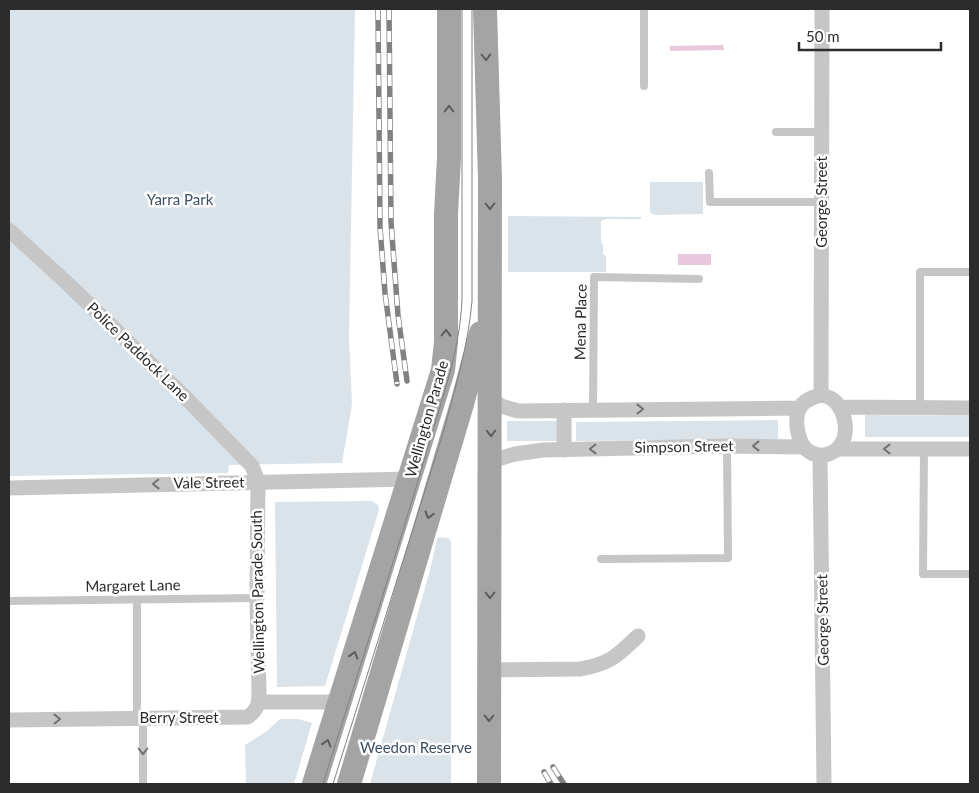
<svg xmlns="http://www.w3.org/2000/svg" width="979" height="793" font-family="Lato,sans-serif">
<style>
.green{fill:#dae3ea}
.water{fill:#e9c7dc}
.lines{fill:none;stroke-linecap:round;stroke-linejoin:round}
.lane{stroke:#c6c6c6;stroke-width:8}
.street{stroke:#c6c6c6;stroke-width:15}
.primary{stroke:#a4a4a4;stroke-width:24}
.tram{stroke:#818181;stroke-width:1}
.rail-casing{stroke:#818181;stroke-width:5.5}
.rail{stroke:#fff;stroke-width:4;stroke-dasharray:11;stroke-linecap:butt}
.oneway{stroke:#5c5c5c}
.oneway2{stroke:#717171}
.labels{text-anchor:middle;stroke-width:5;stroke-linejoin:round;paint-order:stroke}
.park-label{font-size:15px;fill:#3c5066;stroke:#fff}
.street-label{font-size:15px;fill:#2c2c2c;stroke:#fff}
</style>
<rect width="100%" height="100%" fill="#fff"/>
<path class="green" d="M9,9H355L349,337L352,404L342,463L229,465L228,473L9,476Z
M650,182H703V214L654,215L650,212Z
M508,216L641,217V219H607L601,221V243L603,244V254L606,256V272H508Z
M865,415L970,416V437H865Z
M778,420V439L576,441V422Z
M507,421H557V441H507Z
M372,501L378,505L379,510L325,686L277,687L275,502Z
M439,537L448,538L451,541V784H370L430,570L437,539Z
M280,719H298L312,723L294,784H246L245,745L267,731Z"/>
<path class="water" d="M723,45L724,50L670,51V46Z
M678,254H711V265H678Z"/>
<g class="lines">
<path class="lane" d="M644,9V86
M776,132H822
M709,173L710,202H822
M920,407V272H970
M593,410L594,277L699,279
M924,449L923,574H970
M601,559L728,558L727,446
M137,600V718
M9,601L257,598
M143,718V784"/>
<path class="street" d="M9,230L68,284L185,397L252,466L258,482L257,598L259,693C259,703 257,712 247,717L9,720
M821,395L822,9
M821,395C825,396 829,397 832,399C843,406 848,426 844,438C840,452 823,460 810,452C797,445 793,417 801,406C806,399 814,397 821,395Z
M490,398L501,406L518,411L800,408
M839,407L970,408
M837,449H970
M564,450V410
M820,455L824,784
M491,461L515,454L543,450L727,446L804,447
M9,488L409,479
M489,670L580,669C610,664 617,656 638,636
M259,702H340"/>
<path class="primary" d="M485,9L490,180L489,784
M314,784L443,370L446,342V214L449,157V9
M349,784L462,404L481,333"/>
<path class="tram" d="M323,784C358,672 395,560 428,447C442,398 460,351 462,299V9
M333,784L443,433C455,389 468,347 472,301V9"/>
<g class="rail-casing">
<path id="rail" d="M378,9L380,227L385,293L397,384
M389,9L391,222L398,315L407,381
M553,767L564,784
M544,772L551,784"/>
</g>
<use href="#rail" class="rail"/>
</g>
<defs><path id="oneway-chevron" d="M-2-3.5L2.5 0L-2 3.5" fill="none" stroke-width="1.6" stroke-linecap="round" stroke-linejoin="round" transform="scale(1.25)"/></defs>
<g class="oneway">
<use href="#oneway-chevron" transform="translate(486 57) rotate(89)"/>
<use href="#oneway-chevron" transform="translate(449 109) rotate(-90)"/>
<use href="#oneway-chevron" transform="translate(490 206) rotate(90)"/>
<use href="#oneway-chevron" transform="translate(446 333) rotate(-89)"/>
<use href="#oneway-chevron" transform="translate(491 433) rotate(90)"/>
<use href="#oneway-chevron" transform="translate(429 515) rotate(106)"/>
<use href="#oneway-chevron" transform="translate(490 595) rotate(90)"/>
<use href="#oneway-chevron" transform="translate(354 655) rotate(-73)"/>
<use href="#oneway-chevron" transform="translate(489 718) rotate(90)"/>
<use href="#oneway-chevron" transform="translate(327 743) rotate(-73)"/>
</g>
<g class="oneway2">
<use href="#oneway-chevron" transform="translate(640 409) rotate(-1)"/>
<use href="#oneway-chevron" transform="translate(756 446) rotate(-180)"/>
<use href="#oneway-chevron" transform="translate(593 449) rotate(179)"/>
<use href="#oneway-chevron" transform="translate(887 449) rotate(-180)"/>
<use href="#oneway-chevron" transform="translate(156 484) rotate(179)"/>
<use href="#oneway-chevron" transform="translate(57 719) rotate(-1)"/>
<use href="#oneway-chevron" transform="translate(143 751) rotate(90)"/>
</g>
<g class="labels">
<g class="park-label">
<text x="180" y="205">Yarra Park</text>
<text x="416" y="753">Weedon Reserve</text>
</g>
<g class="street-label">
<text transform="translate(822 202) rotate(-90)" y="5">George Street</text>
<text transform="translate(581 322) rotate(-89)" y="5">Mena Place</text>
<text transform="translate(138 352) rotate(44)" y="5">Police Paddock Lane</text>
<text transform="translate(427 419) rotate(-74)" y="5">Wellington Parade</text>
<text transform="translate(684 447) rotate(-1)" y="5">Simpson Street</text>
<text transform="translate(209 483) rotate(-1)" y="5">Vale Street</text>
<text transform="translate(133 586) rotate(-1)" y="5">Margaret Lane</text>
<text transform="translate(258 592) rotate(-91)" y="5">Wellington Parade South</text>
<text transform="translate(823 620) rotate(-91)" y="5">George Street</text>
<text x="179" y="723">Berry Street</text>
</g>
</g>
<rect width="979" height="793" fill="none" stroke="#2c2c2c" stroke-width="20"/>
<path d="M799 42v8h142v-8" fill="none" stroke="#2c2c2c" stroke-width="2.5"/>
<text x="806" y="42" font-size="15" fill="#2c2c2c" stroke="#ffffff" stroke-width="4" paint-order="stroke">50 m</text>
</svg>
